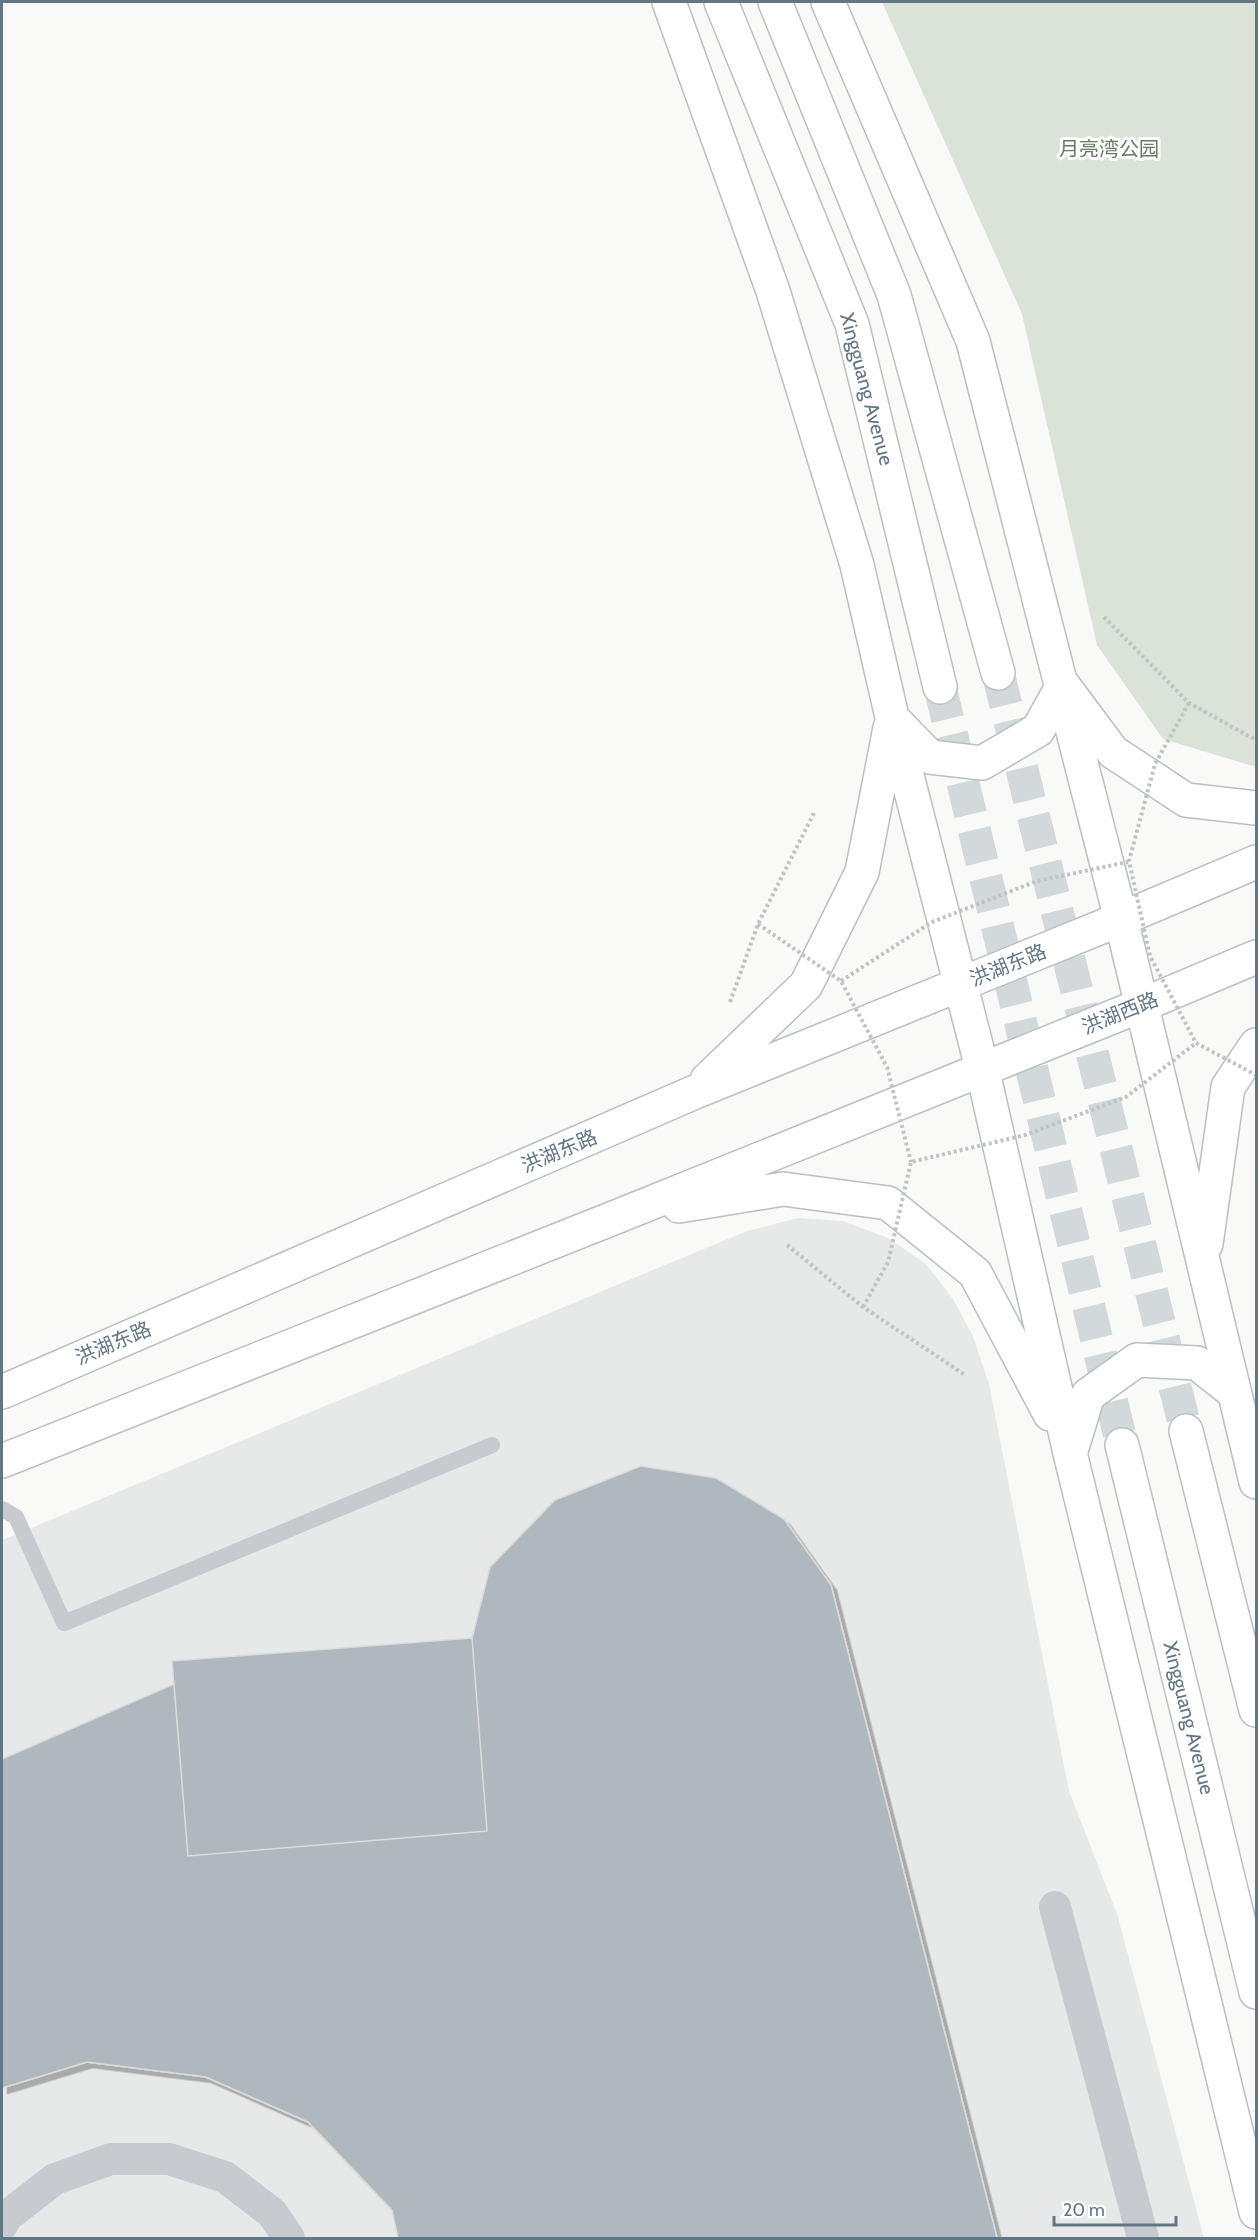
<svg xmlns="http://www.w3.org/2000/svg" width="1258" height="2240" font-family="Cabin,'Noto Sans SC',sans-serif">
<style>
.built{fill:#e7e8e8}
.green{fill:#dbe2d7}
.building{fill:#afb8be;stroke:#dbdbd9;stroke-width:1.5;filter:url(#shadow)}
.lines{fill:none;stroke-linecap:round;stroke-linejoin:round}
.primary-tunnel{stroke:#d3d8da;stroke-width:33;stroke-dasharray:33 16;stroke-linecap:butt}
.secondary-casing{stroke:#b9bfc3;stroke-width:36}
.primary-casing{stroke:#bcc0c4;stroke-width:36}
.path{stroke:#c0c3c5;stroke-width:4;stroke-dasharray:3 3;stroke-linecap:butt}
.lane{stroke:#c7cbcf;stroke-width:16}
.street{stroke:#c7cbcf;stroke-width:32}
.secondary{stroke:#fff;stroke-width:33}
.primary{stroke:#fff;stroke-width:33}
.path-bridge{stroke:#c0c3c5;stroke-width:4;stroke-dasharray:3 3;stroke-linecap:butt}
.labels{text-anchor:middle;stroke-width:6;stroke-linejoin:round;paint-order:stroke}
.park-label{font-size:20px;fill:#677b61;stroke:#fff}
.street-label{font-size:20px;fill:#627684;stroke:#fff}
</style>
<defs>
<filter id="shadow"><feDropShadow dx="5.5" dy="5.5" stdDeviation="0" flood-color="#0004"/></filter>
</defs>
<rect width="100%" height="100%" fill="#f9f9f7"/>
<path class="built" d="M798,1218L843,1221L888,1238L926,1264L953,1299L973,1336L989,1384L1069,1791L1117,1914L1204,2238H2V1540L747,1231Z"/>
<path class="green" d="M882,2H1256V767L1163,739L1097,645L1022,314Z"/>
<path class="building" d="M641,1466L716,1478L784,1519L831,1585L997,2238H398L392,2210L308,2122L206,2077L87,2062L2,2088V1759L174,1684L188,1856L487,1831L472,1638L490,1567L555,1500Z
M472,1638L487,1831L188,1856L172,1661Z"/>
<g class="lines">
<path class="primary-tunnel" d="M998,673L1186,1431
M940,687L1122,1445"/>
<g class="secondary-casing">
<path id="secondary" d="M669,2L773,291L857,565L892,717L982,1068L1070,1453L1256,2212
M828,2L973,341L1121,919L1256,1482
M893,719L930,757L982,763L1038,730L1063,685L1113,752L1186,800L1256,808
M707,1080L806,985L862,872L890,728
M679,1206L783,1189L888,1203L975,1273L1050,1414
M1206,1244L1228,1087L1256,1045
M2,1392L695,1092L1121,919L1256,862
M1071,1451L1088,1395L1137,1360L1197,1363L1235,1393
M2,1461L621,1215L1142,1005L1256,957"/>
</g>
<g class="primary-casing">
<path id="primary" d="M721,2L852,324L940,687
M775,2L894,295L998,673
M1186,1431L1256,1710
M1122,1445L1256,1992"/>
</g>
<path class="path" d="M1104,617L1189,703L1256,740
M730,1002L758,924L815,811
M787,1245L863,1307L965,1375"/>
<path class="lane" d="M2,1509L16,1517L64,1623L492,1445"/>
<path class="street" d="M1055,1907L1143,2238
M2,2225L7,2216L55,2179L111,2159H169L225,2177L272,2213L289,2238"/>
<use href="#secondary" class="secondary"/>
<use href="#primary" class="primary"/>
<path class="path-bridge" d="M1189,703L1155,764L1129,861L1150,956L1196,1043L1256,1075
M758,924L841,981L887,1067L911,1162
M841,981L932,922L1037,881L1128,862
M863,1307L888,1262L911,1162L1025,1135L1126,1097L1196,1043"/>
</g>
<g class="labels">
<g class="park-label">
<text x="1109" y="156">月亮湾公园</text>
</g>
<g class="street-label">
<text transform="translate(867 389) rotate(75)" y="7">Xingguang Avenue</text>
<text transform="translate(1008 965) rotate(-22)" y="7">洪湖东路</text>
<text transform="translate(1120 1013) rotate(-22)" y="7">洪湖西路</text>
<text transform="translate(559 1151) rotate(-23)" y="7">洪湖东路</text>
<text transform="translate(113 1343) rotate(-23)" y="7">洪湖东路</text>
<text transform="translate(1189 1718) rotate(76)" y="7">Xingguang Avenue</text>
</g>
</g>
<rect width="1258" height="2240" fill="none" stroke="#627684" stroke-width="6"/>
<path d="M1054 2216v9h122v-9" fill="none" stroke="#627684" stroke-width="3"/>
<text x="1063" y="2216" font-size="18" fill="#627684" stroke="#ffffff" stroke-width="4.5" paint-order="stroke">20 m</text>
</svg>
